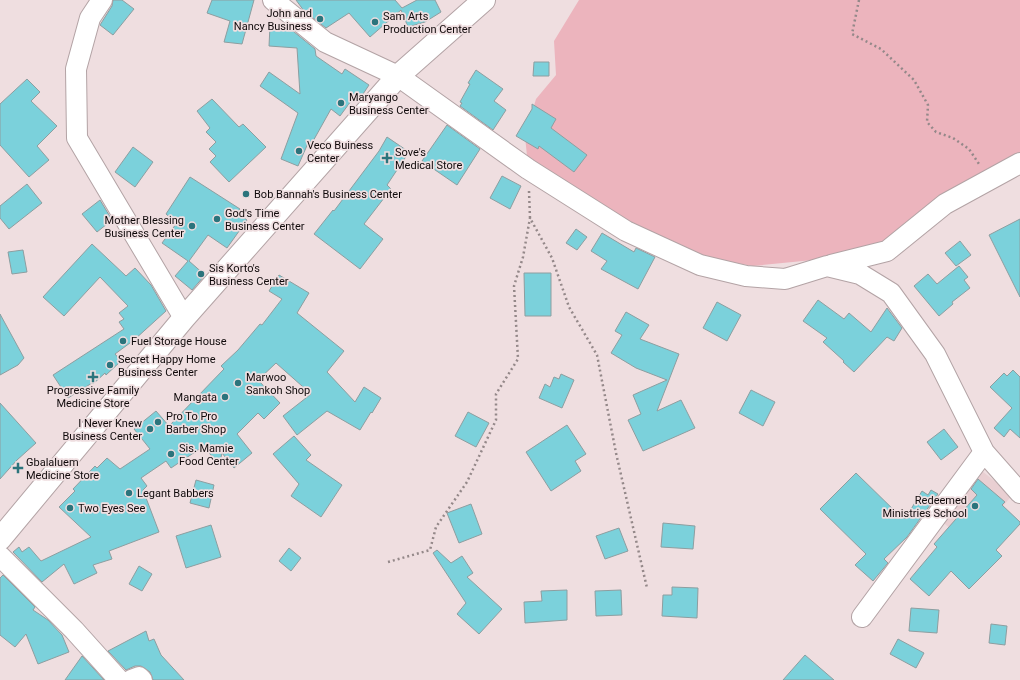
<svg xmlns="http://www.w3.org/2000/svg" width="1020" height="680" font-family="Roboto,sans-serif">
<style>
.built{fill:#e9cfd2}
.green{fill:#ecb4bd}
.building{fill:#7bd1db;stroke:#8d9ea0}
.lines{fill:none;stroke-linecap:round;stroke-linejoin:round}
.minor-casing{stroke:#b3a3a5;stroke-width:22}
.major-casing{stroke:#b3a3a5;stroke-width:24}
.path{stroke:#948889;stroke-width:2.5;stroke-dasharray:2 3;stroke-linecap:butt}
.minor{stroke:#fff;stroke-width:20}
.major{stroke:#fff;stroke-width:22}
.poi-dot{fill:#2b747c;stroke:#efdee0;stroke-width:1.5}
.labels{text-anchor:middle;stroke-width:3.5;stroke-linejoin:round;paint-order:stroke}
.poi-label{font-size:11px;fill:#100a0b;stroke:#efdee0;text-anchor:start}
</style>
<rect width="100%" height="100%" fill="#efdee0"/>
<path class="built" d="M977,467L1012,495L972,545L937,518Z"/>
<path class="green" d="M579,0H1020V159L902,237L813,260L753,266L697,256L624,227L528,166L525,136L536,99L556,75L554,41Z"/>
<path class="building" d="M113,0H122L134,9L113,35L100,25L112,6Z
M212,0H254L242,44L224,42L230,21L207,13Z
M296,0H395L402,8L417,0H435L441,12L425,22L408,27L401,10L370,37L349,13L326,28L304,11Z
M270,26L288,27L315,49L316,56L342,74L345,69L369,85L359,100L354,97L340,116L331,109L312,143L309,141L298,166L281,159L298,113L260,86L269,72L300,94L297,48L269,46Z
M534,62H549V76H533Z
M476,70L503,89L494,101L506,110L493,130L460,106L462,103L460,102L470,84L468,83Z
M27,79L40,92L31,101L57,126L37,146L49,160L29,177L0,145V104Z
M212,99L239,127L243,124L266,147L229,182L210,162L216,156L209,149L216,142L206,132L210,128L197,111Z
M532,104L556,119L551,128L587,155L574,172L539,146L538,149L516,136L532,109Z
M447,125L480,149L457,185L422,161Z
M387,137L409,152L387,185L391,189L364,224L383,239L360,269L314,234L333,210L334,211L379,151Z
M133,147L153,162L135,187L115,172Z
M502,176L521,186L510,209L490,198Z
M190,177L240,209L237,213L247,220L227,248L208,235L189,261L205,275L192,290L175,276L188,261L162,243L176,224L171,220L172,219L166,214Z
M27,184L42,203L9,229L0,218V206Z
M100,200L112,220L97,232L82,214Z
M1020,219V297L989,235Z
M576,229L587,237L577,250L566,243Z
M602,233L634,252L636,248L655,257L638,289L601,269L607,261L591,251Z
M960,241L971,255L956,266L945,253Z
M92,244L126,276L135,268L151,285L166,311L134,340L115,354L121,361L106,375L105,373L93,384L92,383L68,398L53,375L124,329L119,322L124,319L119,313L128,306L100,277L64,316L43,297Z
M23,250L27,272L12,274L8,252Z
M959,266L968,277L964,280L970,288L952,302L953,304L939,316L914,286L928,274L937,284Z
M524,273H551V316H525Z
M279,275L309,293L297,313L344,351L327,372L355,402L364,387L381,398L372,413L371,412L360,430L327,411L297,435L283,416L311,394L276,363L258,380L280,403L264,419L258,413L237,434L252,453L234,468L222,453L219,466L204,446L171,468L166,461L141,478L147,486L143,490L159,532L109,551L112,559L93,565L97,573L74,584L64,564L42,582L13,552L19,547L22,552L29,547L41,561L91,537L59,507L75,491L73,489L95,466L97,468L107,458L120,469L150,449L134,429L156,411L169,426L224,369L221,366L238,350L260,324L262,325L282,299L269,291Z
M818,300L844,319L849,313L871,332L887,308L902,328L894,341L887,337L854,372L843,362L844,361L823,342L827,338L803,321Z
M717,302L741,315L727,341L703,328Z
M626,312L649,325L640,339L679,354L657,411L681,400L695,428L643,451L628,420L641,414L633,395L667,380L636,368L611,353L622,335L615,331Z
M0,314L24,358L18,365L0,375Z
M1013,370L1020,377V438L1010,429L1004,437L994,428L1012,408L990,387L1004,373L1007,376Z
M561,374L574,380L562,408L539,398L545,384L550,387L554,377L559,379Z
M751,390L775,402L763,426L739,413Z
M0,403L36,443L17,460L0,479Z
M468,412L489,423L476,447L455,436Z
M567,425L586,454L575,461L581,471L551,491L526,452Z
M944,429L958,447L941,460L927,442Z
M294,436L311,455L306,460L342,485L321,517L291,496L299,484L273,454Z
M856,473L899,515L901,514L905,519L922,491L928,495L931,490L938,494L907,537L884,559L888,563L873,581L855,565L866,554L820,509Z
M978,479L1005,502L1002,505L1020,522V524L996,550L1002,556L969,589L951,571L929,596L910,579L937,547L934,544L977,495L971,489Z
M196,480L214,485L209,508L190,503Z
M471,504L482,534L459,543L447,513Z
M663,523L695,526L693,549L661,547Z
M211,525L221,557L186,568L176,536Z
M619,528L628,551L605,559L596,536Z
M289,548L301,558L291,571L279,561Z
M437,550L451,563L462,556L473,573L467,577L502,609L479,634L457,614L466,603L433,553Z
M139,566L152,574L142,591L129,584Z
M3,575L35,607L33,610L48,620L62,635L69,652L38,664L26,634L15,647L0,635V578Z
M672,587L698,588L697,618L662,616L663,595H672Z
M567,590V620L525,623L524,602L542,601L541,591Z
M621,590L622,615L596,616L595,591Z
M911,608L939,610L937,633L909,631Z
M991,624L1007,626L1005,645L989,643Z
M146,631L149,641L154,639L161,655L184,680H153L150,672L141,666H135L126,670L108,651Z
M898,639L924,653L916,668L890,654Z
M805,655L834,680H783Z
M82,656L104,680H65Z"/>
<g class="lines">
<g class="minor-casing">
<path id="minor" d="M102,0L90,18L76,69L77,138L184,318
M273,0L325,42L398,76L528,169L626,231L700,265L746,276L785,279L827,266L860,274L891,293L935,354L984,452L862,617
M831,265L887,251L945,204L1020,163
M984,452L1020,493
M0,556L74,630L119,680
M131,680L139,677L142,680"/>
</g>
<g class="major-casing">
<path id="major" d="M0,539L184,318L398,76L484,0"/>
</g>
<path class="path" d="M859,0L852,34L881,49L914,80L928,105L927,122L936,132L953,138L969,149L979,164
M529,191L530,218L552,258L569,307L597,355L616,453L647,588
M388,562L430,550L436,527L467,482L496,420V394L518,359L514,286L523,257L530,218"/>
<use href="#minor" class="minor"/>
<use href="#major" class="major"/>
</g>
<g class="poi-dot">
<circle cx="320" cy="19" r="4"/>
<circle cx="375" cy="22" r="4"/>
<circle cx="341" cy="103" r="4"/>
<circle cx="299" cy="151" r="4"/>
<path d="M385 152h4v4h4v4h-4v4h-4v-4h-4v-4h4z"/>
<circle cx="246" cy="194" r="4"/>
<circle cx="217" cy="219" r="4"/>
<circle cx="192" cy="226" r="4"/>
<circle cx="201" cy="274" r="4"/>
<circle cx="123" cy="341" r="4"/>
<circle cx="110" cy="365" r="4"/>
<path d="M91 371h4v4h4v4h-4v4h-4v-4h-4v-4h4z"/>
<circle cx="238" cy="383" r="4"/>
<circle cx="225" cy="397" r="4"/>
<circle cx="158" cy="422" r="4"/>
<circle cx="150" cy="429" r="4"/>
<circle cx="171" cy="454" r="4"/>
<path d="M16 462h4v4h4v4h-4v4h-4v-4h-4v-4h4z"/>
<circle cx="129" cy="493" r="4"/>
<circle cx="975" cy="506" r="4"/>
<circle cx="70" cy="508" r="4"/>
</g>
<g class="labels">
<g class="poi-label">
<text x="312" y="17" text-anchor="end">John and<tspan x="312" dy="13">Nancy Business</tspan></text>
<text x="383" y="20">Sam Arts<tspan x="383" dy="13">Production Center</tspan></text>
<text x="349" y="101">Maryango<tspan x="349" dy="13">Business Center</tspan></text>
<text x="307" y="149">Veco Buiness<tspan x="307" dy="13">Center</tspan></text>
<text x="395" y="156">Sove's<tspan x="395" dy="13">Medical Store</tspan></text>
<text x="254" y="198">Bob Bannah's Business Center</text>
<text x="225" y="217">God's Time<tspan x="225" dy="13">Business Center</tspan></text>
<text x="184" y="224" text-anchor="end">Mother Blessing<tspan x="184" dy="13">Business Center</tspan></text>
<text x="209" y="272">Sis Korto's<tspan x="209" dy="13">Business Center</tspan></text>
<text x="131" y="345">Fuel Storage House</text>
<text x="118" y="363">Secret Happy Home<tspan x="118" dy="13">Business Center</tspan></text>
<text x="246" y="381">Marwoo<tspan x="246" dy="13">Sankoh Shop</tspan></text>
<text x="93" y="394" text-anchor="middle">Progressive Family<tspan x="93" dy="13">Medicine Store</tspan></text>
<text x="217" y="401" text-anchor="end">Mangata</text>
<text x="166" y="420">Pro To Pro<tspan x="166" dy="13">Barber Shop</tspan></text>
<text x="142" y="427" text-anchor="end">I Never Knew<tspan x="142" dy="13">Business Center</tspan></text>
<text x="179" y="452">Sis. Mamie<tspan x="179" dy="13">Food Center</tspan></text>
<text x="26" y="466">Gbalaluem<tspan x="26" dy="13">Medicine Store</tspan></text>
<text x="137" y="497">Legant Babbers</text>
<text x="967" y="504" text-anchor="end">Redeemed<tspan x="967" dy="13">Ministries School</tspan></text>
<text x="78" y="512">Two Eyes See</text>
</g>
</g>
</svg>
